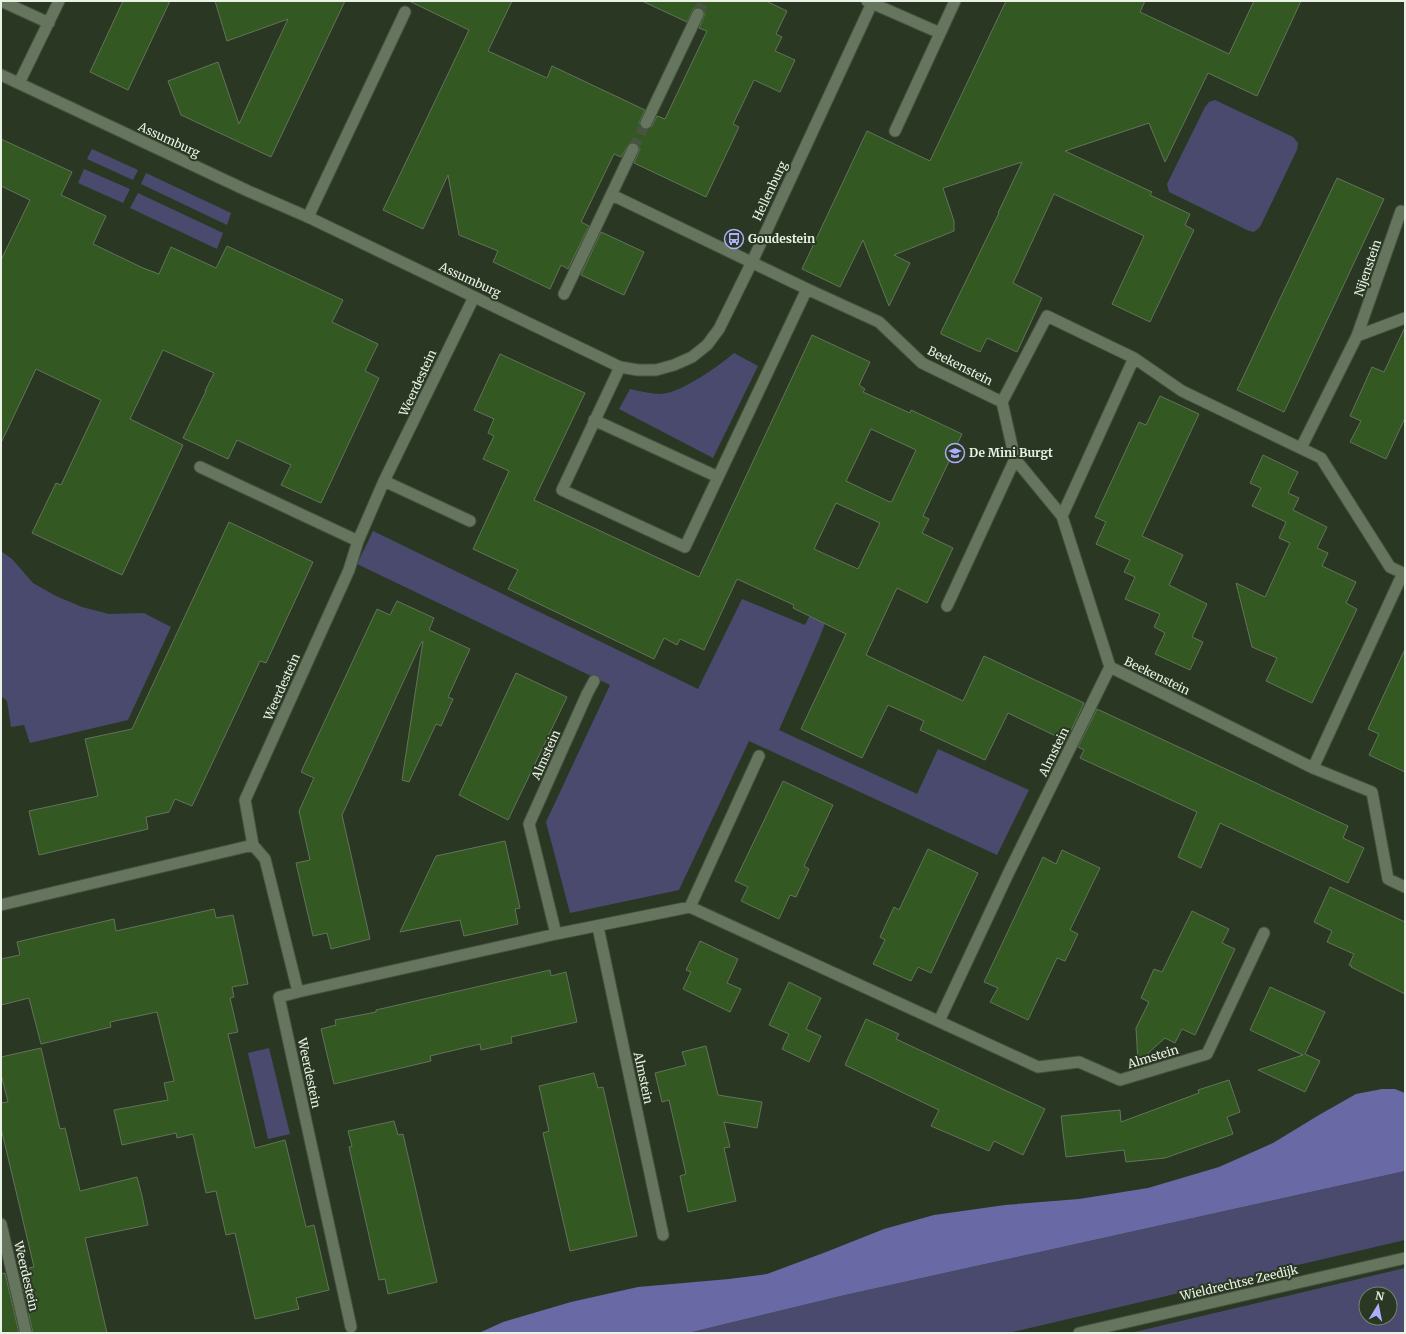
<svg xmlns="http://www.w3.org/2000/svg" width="1406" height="1334" font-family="Merriweather,serif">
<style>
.green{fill:#494a6d;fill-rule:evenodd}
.water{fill:#6869a5}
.building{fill:#345822;stroke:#62735b;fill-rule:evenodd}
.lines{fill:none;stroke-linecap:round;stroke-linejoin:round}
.minor-tunnel{stroke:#475440;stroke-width:11;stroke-dasharray:11 5.5;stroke-linecap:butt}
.minor-casing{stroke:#465240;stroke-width:13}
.tertiary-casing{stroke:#465240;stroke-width:13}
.minor{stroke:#65755e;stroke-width:11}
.tertiary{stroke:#65755e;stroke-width:11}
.labels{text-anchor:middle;stroke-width:4;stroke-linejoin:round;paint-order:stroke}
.street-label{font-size:12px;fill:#e9f2e5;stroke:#2a3823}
.poi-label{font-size:12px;font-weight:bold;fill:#e9f2e5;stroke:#2a3823;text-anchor:start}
</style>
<rect width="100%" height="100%" fill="#2a3823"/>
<path class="green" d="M1215,100L1293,137L1298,143L1297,150L1260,227L1254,232L1249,231L1169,192L1167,184L1205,107L1209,102Z
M92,149L138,170L133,180L87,159Z
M84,169L130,189L123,203L78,183Z
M146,173L231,213L227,225L141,184Z
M138,193L223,233L217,249L130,208Z
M734,353L758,366L713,458L619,409L630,389C640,391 651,394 661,394C681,393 719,366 734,353Z
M373,531L698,689L742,599L805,625L817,601L831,608L819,639L779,730L917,794L938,749L1029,790L997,855L749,741L679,890L570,913L546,822L610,685L357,564Z
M1,551L12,559L33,583L56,596L82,607L109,614L144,613L171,627L128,720L30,743L24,725L11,727L7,701L1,696Z
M269,1048L290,1134L268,1139L248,1053Z
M1405,1171V1240L1008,1333H688L845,1295Z
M1405,1268V1333H1130ZM1366,1294H1390V1318H1366Z"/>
<path class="water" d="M1382,1089H1395L1405,1093V1171L845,1295L688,1333H479L503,1322L571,1302L638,1287L729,1279L767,1274L826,1252L884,1229L934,1215L1005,1205L1079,1199L1148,1188L1219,1167L1273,1143L1319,1115L1356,1094Z"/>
<path class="building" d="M123,1H170L128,90L90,72Z
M215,1H345L271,157L181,115L168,81L218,62L239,124L288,19L227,41Z
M409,1H512L488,51L547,78L552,66L645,110L639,123L640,127L646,130L652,126L657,116L665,119L707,31L699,28L705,14L704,10L701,8H694L687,22L642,1H766L787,11L776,34L782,37L775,51L795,60L780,92L754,80L733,124L739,127L706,197L634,163L640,149L638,145L636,143L629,144L621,157L614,154L581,222L589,226L568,269L561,265L550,289L493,262L498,251L459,235L448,175L423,229L383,210L469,30Z
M1006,1H1145L1140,12L1229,54L1254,1H1301L1257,96L1208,73L1165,162L1149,123L1065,151L1152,192L1150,195L1190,214L1185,225L1194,230L1150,322L1112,304L1144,236L1054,194L1013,283L1042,298L1017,352L987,338L980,352L941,334V332L999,213H998L1022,162L943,188L954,221V231L894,255L910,263L889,306L863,240L840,287L802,269L867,131L930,161Z
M1,139L72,172L61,195L106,216L93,244L143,268L159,274L171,247L216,268L227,246L343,300L332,322L378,344L365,371L379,378L321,503L281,485L291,465L237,440L228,459L183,438L206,391H205L214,373L163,350L130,419L183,445L122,575L32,533L56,483L61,485L101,400L36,369L1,443V260L30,200L1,186Z
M1337,178L1384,199L1284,412L1237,390Z
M601,232L644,252L624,295L581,275Z
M1405,327V418L1386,459L1350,442L1361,421L1350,416L1372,367L1384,372Z
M812,335L870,362L859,385L865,389L863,392L910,413L911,410L962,434L923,516L929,519L922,533L953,548L927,603L897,588L866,655L963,701L984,656L1084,703L1066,741L1008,713L985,760L920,730L924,721L888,705L862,758L801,729L846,634L793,608L794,605L737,579L704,650L680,639L677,645L664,638L654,659L508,589L518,570L473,549L509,471L483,459L494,436L488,433L494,419L474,410L500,354L585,393L534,500L699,577ZM871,429L916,450L892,501L890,502L846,481ZM836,503L880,523L858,569L814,549Z
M1160,396L1199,414L1142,536L1183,555L1169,585L1207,604L1192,637L1203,642L1190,670L1155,654L1165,633L1154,627L1160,614L1125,599L1135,577L1124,572L1130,560L1096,544L1106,522L1095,517L1139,422L1146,425Z
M1263,455L1298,472L1288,493L1299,498L1293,510L1327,527L1317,548L1328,553L1322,566L1356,582L1346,603L1357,609L1312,703L1266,681L1277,658L1252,647L1236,583L1265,597L1290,543L1279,538L1286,522L1252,506L1261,488L1250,483Z
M229,522L313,562L266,663L260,661L192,806L175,799L169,812L146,817L148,829L39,855L29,811L98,796L85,739L132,729Z
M397,601L434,618L429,630L470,649L448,697L453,699L441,726L436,724L409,782L402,780L423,641L421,643L342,815L370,939L331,949L327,933L313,936L296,863L310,860L299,811L314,778L301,772L377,609L390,615Z
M1405,649V772L1369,755L1379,734L1368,729Z
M516,673L567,697L508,820L459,795Z
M1097,709L1348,826L1343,838L1364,848L1348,883L1220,823L1201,868L1178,857L1197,812L1080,758L1084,750L1078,747Z
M783,781L833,805L804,866L809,869L796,897L790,895L779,919L741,901L748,887L735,881Z
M505,841L520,908L515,909L518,924L464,936L460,920L400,932L436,856Z
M928,849L978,873L931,973L918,967L911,981L873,964L885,940L880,937L894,907L899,910Z
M1062,850L1100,868L1070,930L1078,934L1065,961L1057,958L1028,1020L990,1002L998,988L984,982L1043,857L1056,864Z
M1330,887L1405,922V994L1351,967L1352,966L1349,965L1354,954L1327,942L1332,931L1314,922Z
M214,909L216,918L233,915L248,984L232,987L234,997L230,998L238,1032L228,1034L255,1148L285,1140L306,1227L314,1225L329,1290L296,1298L299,1309L255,1319L235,1233L226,1235L216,1191L206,1193L193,1134L177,1138L176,1133L122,1145L114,1110L168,1100L164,1083L174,1081L157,1012L110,1022L111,1027L41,1044L29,998L1,1005V959L20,955L17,942L114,919L116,931Z
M1192,911L1229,929L1222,943L1235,949L1195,1035L1182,1029L1175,1043L1165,1038L1138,1062L1136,1028L1149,1002L1141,998L1154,969L1162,972Z
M700,941L738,959L727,983L741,989L730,1012L683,989L691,972L686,970Z
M550,970L551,976L566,972L577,1022L511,1037L512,1043L481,1050L480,1044L430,1056L431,1061L334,1084L321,1029L336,1025L335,1020L376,1012V1010Z
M789,982L821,998L806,1029L821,1036L809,1062L782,1049L789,1034L769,1025Z
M1270,987L1325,1012L1305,1054L1320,1061L1305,1092L1258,1070L1303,1055L1250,1030Z
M866,1019L899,1034L896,1039L1045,1109L1023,1155L994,1141L989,1151L931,1126L939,1110L845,1065Z
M706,1046L718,1095L762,1102L757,1128L724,1122L730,1147L724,1148L736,1201L688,1212L680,1176L686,1174L669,1100L662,1102L655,1073L686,1065L682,1052Z
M41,1048L60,1129L65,1128L80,1191L137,1177L142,1196L148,1225L85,1238L107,1333H33L19,1270L34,1267L1,1128V1103L8,1102L1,1074V1057Z
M594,1073L598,1088L603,1087L637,1236L570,1251L543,1133L549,1131L539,1086Z
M1229,1080L1240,1112L1227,1117L1233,1134L1165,1158L1126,1162L1124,1150L1066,1157L1061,1116L1120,1110L1121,1122L1199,1093L1198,1090Z
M394,1121L398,1135L403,1134L437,1282L388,1294L385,1279L379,1280L349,1147L352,1146L348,1131Z
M5,1273L19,1333H1V1274Z"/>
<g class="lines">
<path class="minor-tunnel" d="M698,14L704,1
M633,149L646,123"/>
<g class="minor-casing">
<path id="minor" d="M1,1L49,23
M867,1L940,33
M19,83L59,1
M646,123L698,14
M895,131L955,1
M612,195L807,289L685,547L562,490L620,367
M308,217L405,12
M807,289L879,322L922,363L1002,402L1047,316L1134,358L1182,391L1321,458L1390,567L1405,574
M564,294L633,149
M1357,336L1401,211L1405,213
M1002,402L1015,459L1062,516L1110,667L1313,768L1372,792L1388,879L1405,887
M594,420L718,477
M1301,448L1357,336L1405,318
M200,467L358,541
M384,481L470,521
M1062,516L1134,358
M947,606L1015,459
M1313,768L1403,573
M253,845L265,859L298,992L279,997L351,1327
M1,905L253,845L245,800L349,570L358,541L384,481L474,297
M690,907L759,756
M598,927L663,1235
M556,934L529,824L587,694L594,681
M298,992L556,934L690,907L1038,1067L1079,1062L1120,1080L1207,1054L1264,933
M939,1021L1009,872L1110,667
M1,1224L26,1333
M1079,1333L1405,1258"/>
</g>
<g class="tertiary-casing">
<path id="tertiary" d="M1,75L248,191L308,217L620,367L638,370H656L674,365L692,357L707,345L719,329L752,262L873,1"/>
</g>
<use href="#minor" class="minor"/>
<use href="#tertiary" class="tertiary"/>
</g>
<defs>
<g id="bus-ring" transform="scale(1)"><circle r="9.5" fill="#2a3823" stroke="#acaffb" stroke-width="1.5"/><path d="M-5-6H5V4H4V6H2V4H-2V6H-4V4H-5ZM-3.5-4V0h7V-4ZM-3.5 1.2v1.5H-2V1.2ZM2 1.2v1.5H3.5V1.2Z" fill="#acaffb"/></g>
<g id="school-ring" transform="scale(1)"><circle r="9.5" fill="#2a3823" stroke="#acaffb" stroke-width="1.5"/><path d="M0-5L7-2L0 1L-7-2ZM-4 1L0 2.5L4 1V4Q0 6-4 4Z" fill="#acaffb"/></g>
</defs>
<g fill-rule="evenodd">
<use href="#bus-ring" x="734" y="239"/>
<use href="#school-ring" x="955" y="453"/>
</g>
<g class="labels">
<g class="street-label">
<text transform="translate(169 140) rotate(25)" y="4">Assumburg</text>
<text transform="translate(770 191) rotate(-65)" y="4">Hellenburg</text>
<text transform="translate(1368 268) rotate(-71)" y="4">Nijenstein</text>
<text transform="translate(470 280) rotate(25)" y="4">Assumburg</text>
<text transform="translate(960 366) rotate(27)" y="4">Beekenstein</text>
<text transform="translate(418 383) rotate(-65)" y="4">Weerdestein</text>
<text transform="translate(1157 676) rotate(26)" y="4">Beekenstein</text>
<text transform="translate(282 687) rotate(-66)" y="4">Weerdestein</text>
<text transform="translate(1054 752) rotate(-64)" y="4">Almstein</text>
<text transform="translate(546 755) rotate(-66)" y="4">Almstein</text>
<text transform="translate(1153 1057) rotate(-17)" y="4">Almstein</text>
<text transform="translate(309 1073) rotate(78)" y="4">Weerdestein</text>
<text transform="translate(643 1078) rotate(78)" y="4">Almstein</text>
<text transform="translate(26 1276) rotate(77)" y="4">Weerdestein</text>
<text transform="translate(1239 1283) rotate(-13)" y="4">Wieldrechtse Zeedijk</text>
</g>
<g class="poi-label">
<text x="748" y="243">Goudestein</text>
<text x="969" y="457">De Mini Burgt</text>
</g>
</g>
<rect width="1406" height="1334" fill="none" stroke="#e9f2e5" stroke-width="4"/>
<g transform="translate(1378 1306) rotate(10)"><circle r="19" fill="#2a3823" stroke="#768271"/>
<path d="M0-3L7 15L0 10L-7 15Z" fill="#acaffb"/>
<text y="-6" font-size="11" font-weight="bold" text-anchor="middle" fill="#e9f2e5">N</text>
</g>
</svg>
